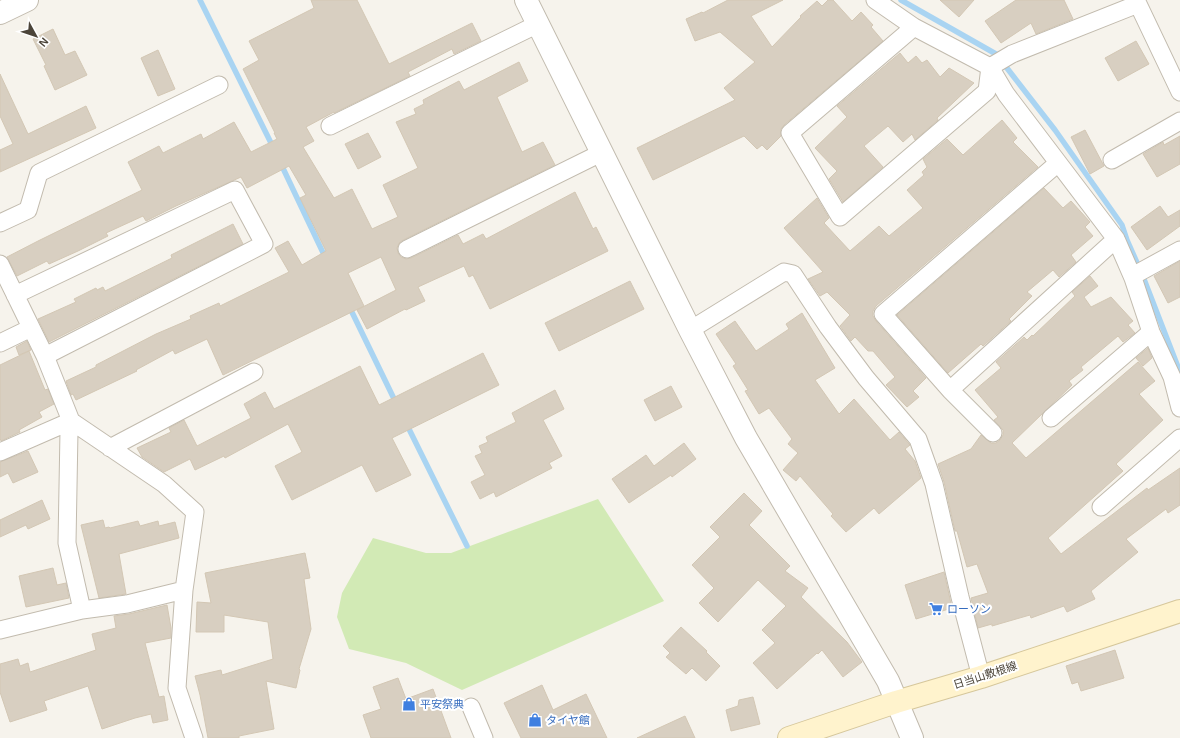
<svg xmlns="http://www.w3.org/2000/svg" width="1180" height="738" font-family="Helvetica,'Noto Sans JP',sans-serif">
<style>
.green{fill:#d2eab5}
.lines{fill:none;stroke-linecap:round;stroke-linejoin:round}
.stream{stroke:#a9d4f2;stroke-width:5.5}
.building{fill:#d8cfc1;stroke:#d3c7b4}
.minor-casing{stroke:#c2bbae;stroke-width:19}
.tertiary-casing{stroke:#c2bbae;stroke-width:24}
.secondary-casing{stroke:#d6c79b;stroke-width:24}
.minor{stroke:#fff;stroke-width:17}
.tertiary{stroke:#fff;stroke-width:22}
.secondary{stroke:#fff3cd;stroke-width:22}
.labels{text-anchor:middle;stroke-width:4;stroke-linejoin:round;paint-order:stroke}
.shop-label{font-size:11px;fill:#366cbe;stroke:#fff;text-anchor:start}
.street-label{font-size:11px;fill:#4b4439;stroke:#fff}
</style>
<rect width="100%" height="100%" fill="#f6f3ec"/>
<path class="green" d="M598,499L664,601L462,690L406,663L349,649L337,617L342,593L373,538L426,553H451Z"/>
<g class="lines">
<path class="stream" d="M200,0L274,149
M901,0L996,54L1055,130L1122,225L1127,240L1142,274L1180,372
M281,164L326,259
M349,306L397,405
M406,423L467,546"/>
</g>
<path class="building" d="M311,0H357L389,64L472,23L481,41L454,54L452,49L408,72L410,76L334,113V112L306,127L314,141L303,147L334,198L352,189L372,229L398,217L383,185L418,168L396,122L416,114L414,109L424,104L423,100L459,81L464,90L519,62L528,81L497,97L522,152L543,142L555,165L403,240L399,243L397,248L398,253L401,257L406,259L411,258L458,235L463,244L483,234L486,239L575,192L593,229L596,227L608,251L490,309L473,275L469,277L464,266L418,287L425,301L406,310L405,309L367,329L357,310L396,290L381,257L348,273L364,306L223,375L207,339L175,354L173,350L136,370L137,371L76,400L73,394L71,395L66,381L96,367V365L156,334L191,319L190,316L219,303L220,306L289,272L275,248L288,241L302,265L326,251L300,198L306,195L289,166L247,188L241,177L176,206L146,221L143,216L106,233L108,236L78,251L49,264L47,261L17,276L7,257L38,241L142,190L128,162L159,146L163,153L201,134L203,139L234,122L251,152L277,139L274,133H275L243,69L259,60L249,41L314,8Z
M728,0H783L751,16L772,47L801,17L800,16L817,1L822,6L828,0H833L852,21L861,12L873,25L871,27L883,41L784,125L781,129V136L767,150L762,145L757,149L744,136L653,180L637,148L735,100L724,88L755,62L720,32L695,41L686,19L702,12L703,13Z
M940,0H974L959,17Z
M1016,0H1064L1073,19L1036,34L1031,23L1001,43L985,21Z
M53,29L65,55L75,51L87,75L55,90L44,66L46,65L33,39Z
M1136,41L1149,64L1118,81L1105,58Z
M158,50L175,89L158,96L141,58Z
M900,53L908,63L916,56L922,63L927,60L940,77L949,68L974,83L937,118L938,120L915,140L912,134L903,142L888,126L864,146L883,167L843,202L829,179L837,171L815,148L847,117L837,106Z
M0,74L28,134L86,106L96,128L0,172V150L13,144L0,116Z
M1002,120L1017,138L1013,142L1038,167L876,306L873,311V316L876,321L926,378L913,391L919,397L907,407L886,385L895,377L873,351H868L855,337L851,341L840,326L850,315L827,292L820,296L808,279L823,272L784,228L817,198L829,218L824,223L850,251L879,226L889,236L923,208L907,190L924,175L922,172L927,167L923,159L947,139L963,155Z
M1085,130L1104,166L1090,174L1071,137Z
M368,133L381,157L358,169L345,144Z
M1180,136V164L1157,177L1143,154L1163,142L1164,145Z
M1044,188L1063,208L1071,201L1090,222L1085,227L1093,236L1071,255L1076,262L1059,277L1053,270L1027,292L1032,296L1009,319L1011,321L983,346L981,344L948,373L897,315Z
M1160,206L1168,217L1180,210V226L1147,250L1131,227Z
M233,224L243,244L49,342L38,319L76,302L74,299L96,288L97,290L103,287L105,291L172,258L171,255Z
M1180,261V297L1168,303L1154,276Z
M1090,276L1098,286L1084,297L1091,307L1111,297L1133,321L1128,325L1135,333L1123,342L1118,336L1081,367L1083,370L1069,381L1072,385L1012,443L1026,458L1138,362L1155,381L1139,394L1163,420L1116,464L1123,471L1048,538L1061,554L1147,488L1148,490L1180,468V505L1168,513L1166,509L1126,539L1138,552L1091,591L1095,599L1067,612L1064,606L1031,618L1030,615L992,626V624L978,628L971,598L988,593L977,564L967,567L957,531H955L944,482L938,464L971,449L981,435L991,443H996L1000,440L1003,435V430L994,420L998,417L975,390L1001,368L996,362L1024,337L1027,340L1032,335L1033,336L1075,296L1072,292Z
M630,281L644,309L559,351L545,323Z
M802,313L835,368L815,380L839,414L854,399L890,440L899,432L909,444L910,445L905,449L915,461L921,478L879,514L874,508L846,532L831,516L833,514L800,476L796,481L783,470L798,453L788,444L792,439L769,408L759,414L745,391L748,390L733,366L736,364L716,334L735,321L756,351L789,329L786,324Z
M27,341L31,350L19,355L16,347Z
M1148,348L1152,358L1143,366L1136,358Z
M29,351L45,390L48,389L54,404L39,412L42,417L19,430L20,432L1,441L0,438V365Z
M483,353L499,385L392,438L411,475L376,492L362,465L292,500L275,466L302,452L288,424L225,458L224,456L195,470L190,459L164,472L142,457L137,448L171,432L169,428L184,420L197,446L251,418L244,404L265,392L274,409L360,366L379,405Z
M671,386L682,407L655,421L644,400Z
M555,390L564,409L543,420L562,456L549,463L552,468L496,497L494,492L480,499L471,482L485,475L475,456L482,453L479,446L488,442L486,437L516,422L512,413Z
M684,443L696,459L672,477L671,475L629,503L612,479L646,455L654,466Z
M28,451L38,472L13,483L8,473L0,477V462Z
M744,493L762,511L749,525L790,566L785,571L808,588L801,597L847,642L862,662L843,677L822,650L818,654L817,653L777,689L753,663L775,643L762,630L786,606L758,580L718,622L699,603L714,588L692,565L720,537L710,527Z
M42,500L50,519L28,529L26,525L0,537V520Z
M103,520L105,528L109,527L110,528L138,521L140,526L158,521L159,526L175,522L179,538L119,554L126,594L99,598L81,525Z
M305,553L310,578L304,579L311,629L299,669L300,670L296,688L266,681L274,729L239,736V738H208L200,695L195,676L221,670L222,675L273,659L268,622L224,615V632H196L197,602L211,603L205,573Z
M53,568L57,585L66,583L69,598L26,607L19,576Z
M944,572L952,608L916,619L905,585Z
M167,605L171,628V638L145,643L159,697L164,696L168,720L153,723L151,714L135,718L102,729L88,686L44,701L47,710L10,722L0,692V664L18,659L20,666L28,663L30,672L96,650L92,634L116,628L114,616L129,614Z
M681,627L707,651L706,652L720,666L706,681L692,668L686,674L666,657L670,653L663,646Z
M1115,650L1124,678L1081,691L1078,682L1072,684L1066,666Z
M398,678L406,699L433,689L451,738H371L363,715L381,709L373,687Z
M542,685L553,710L586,694L607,738H521L504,703Z
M753,697L760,724L731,731L726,710L738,706L739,700Z
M685,716L695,738H637Z"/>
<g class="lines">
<g class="minor-casing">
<path id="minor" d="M875,0L914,27L990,67L1006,94L1116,239L1133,278L1151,332L1172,377L1180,408
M914,27L790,133L840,217L987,91L990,67L1012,54L1138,4L1180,92
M330,126L538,24
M1112,160L1180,121
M1058,163L883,314L950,390L1116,239
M0,223L28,210L39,173L219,85
M407,249L601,153
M0,264L45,356L71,421L69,431L67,543L82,610
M1133,278L1138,273L1180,250
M15,295L235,190L264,244L45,356
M690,330L784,272L793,274L828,327L866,378L918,439L934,484L960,597L981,677
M0,343L31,328
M950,390L993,433
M1051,418L1151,332
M71,421L164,484L195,512L184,590L177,688L194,738
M110,448L254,372
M0,452L71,421
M1101,507L1180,438
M0,630L82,610L127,604L184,590
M471,707L484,738"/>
</g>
<g class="tertiary-casing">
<path id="tertiary" d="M526,0L690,330L746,438L888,681L912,738
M0,13L27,0"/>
</g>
<g class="secondary-casing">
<path id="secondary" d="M789,738L896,702L981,677L1180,611"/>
</g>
<use href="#minor" class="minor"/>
<use href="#tertiary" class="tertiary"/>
<use href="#secondary" class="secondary"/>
</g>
<defs>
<g id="supermarket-bare" transform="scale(1.08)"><path d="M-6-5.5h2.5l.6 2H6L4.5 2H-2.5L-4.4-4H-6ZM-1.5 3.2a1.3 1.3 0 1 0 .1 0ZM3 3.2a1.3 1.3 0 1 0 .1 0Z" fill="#3f7fe0" stroke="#fff" stroke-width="2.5" paint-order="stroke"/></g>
<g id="shop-bare" transform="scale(1.08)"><path d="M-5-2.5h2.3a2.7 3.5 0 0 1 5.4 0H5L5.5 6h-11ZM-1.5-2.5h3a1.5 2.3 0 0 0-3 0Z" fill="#3f7fe0" stroke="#fff" stroke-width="2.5" paint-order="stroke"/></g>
</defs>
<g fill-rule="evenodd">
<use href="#supermarket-bare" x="936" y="609"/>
<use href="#shop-bare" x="409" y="704"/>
<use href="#shop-bare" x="535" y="720"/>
</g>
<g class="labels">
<g class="shop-label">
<text x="947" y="613">ローソン</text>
<text x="420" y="708">平安祭典</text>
<text x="546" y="724">タイヤ館</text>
</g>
<g class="street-label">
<text transform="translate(985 675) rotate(-18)" y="4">日当山敷根線</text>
</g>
</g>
<g transform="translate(36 36) rotate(130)" stroke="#ffffff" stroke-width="3" paint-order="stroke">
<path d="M0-3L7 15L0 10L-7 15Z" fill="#4b4439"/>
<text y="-6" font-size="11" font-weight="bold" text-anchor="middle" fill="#4b4439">N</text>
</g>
</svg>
